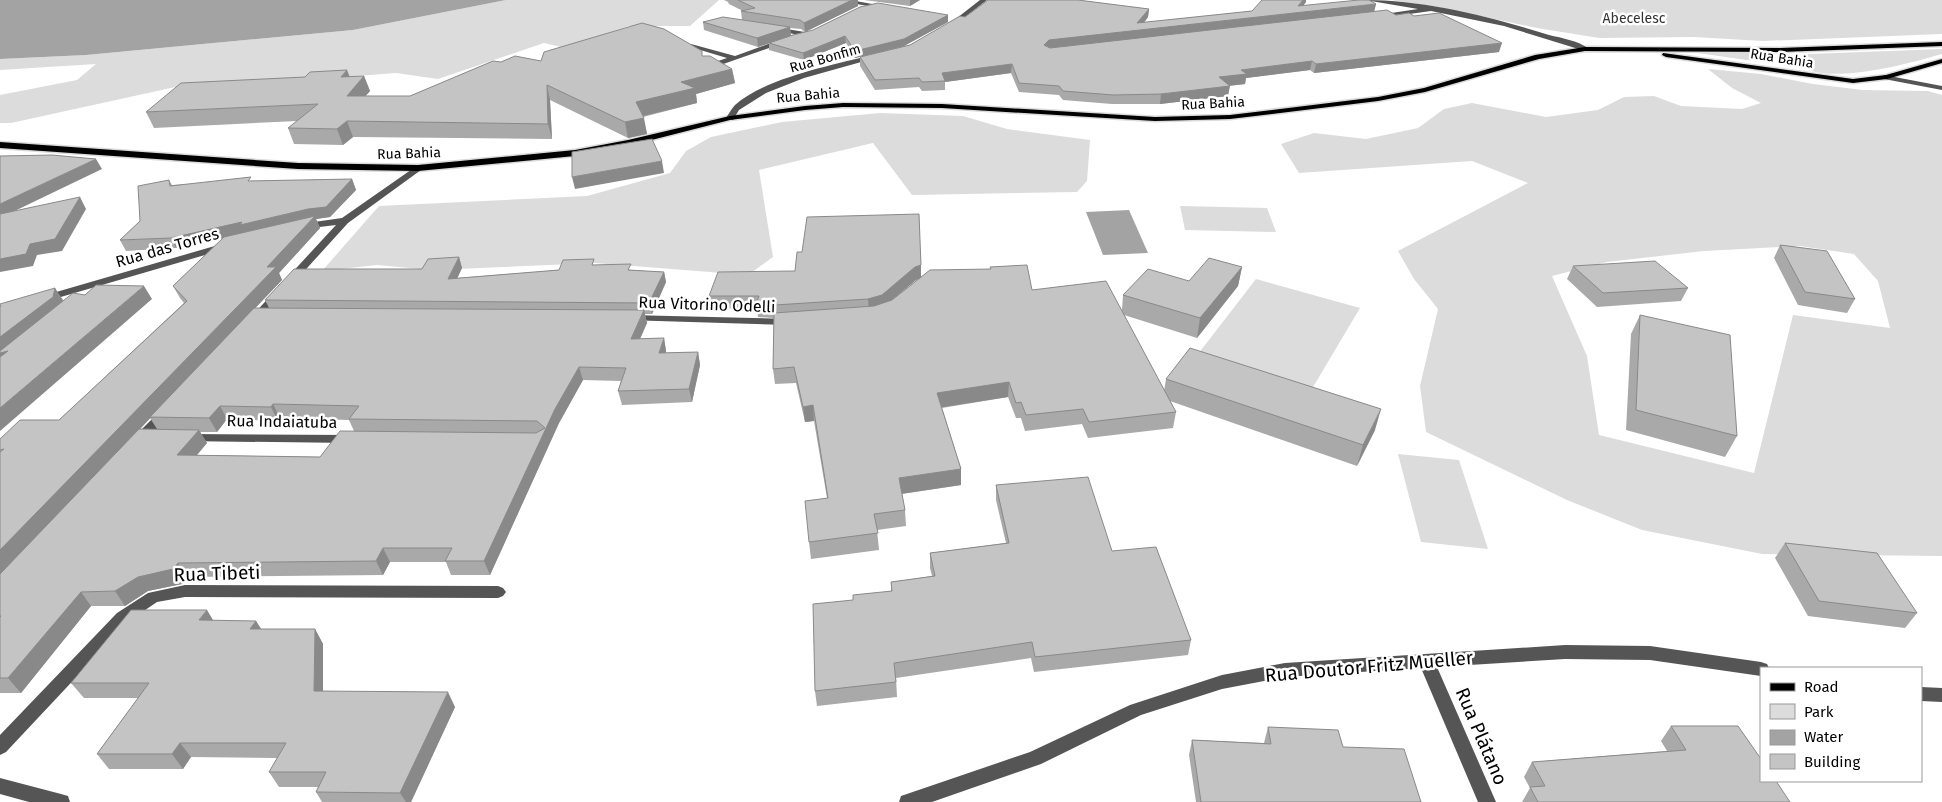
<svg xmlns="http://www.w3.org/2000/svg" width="1942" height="802" font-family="'Fira Sans',sans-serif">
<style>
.green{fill:#dcdcdc;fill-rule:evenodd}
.water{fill:#a3a3a3}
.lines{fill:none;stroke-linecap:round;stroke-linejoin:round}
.major-casing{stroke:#dbdbdb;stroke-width:3}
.minor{fill:#555;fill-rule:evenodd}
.major{fill:#000;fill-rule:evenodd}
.wall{fill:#a9a9a9;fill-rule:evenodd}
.shaded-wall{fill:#898989}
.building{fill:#c4c4c4;stroke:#898989}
.labels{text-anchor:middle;stroke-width:5;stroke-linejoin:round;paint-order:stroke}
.far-park-label{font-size:14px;fill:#333;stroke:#fff}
.far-street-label{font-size:14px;fill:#000;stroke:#fff}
.street-label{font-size:16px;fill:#000;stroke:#fff}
.near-street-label{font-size:19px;fill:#000;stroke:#fff}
</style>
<rect width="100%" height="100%" fill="#fff"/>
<path class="green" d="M506,0H719L690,26H629L595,37L603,57L544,43L438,79L396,73L318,79L189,84L11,123H0V95L77,80L96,64L0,70V59L86,55L353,30Z
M1390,0H1942V34L1763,41L1694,37L1599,38L1537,28L1438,7Z
M1942,49V54C1914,62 1811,92 1794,58L1809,54Z
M1684,51L1754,53L1756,60L1760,62Z
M1708,69L1761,74L1813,84L1863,90L1928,91L1942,95V556L1762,554L1642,530L1567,500L1426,432L1420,386L1438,309L1414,279L1398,251L1528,183L1472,161L1299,173L1281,144L1314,133L1366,139L1418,128L1444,109L1472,103L1546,117L1598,110L1624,97L1654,96L1681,106L1742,109L1761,103L1732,88ZM1800,246L1854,254L1878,281L1890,328L1793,315L1754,473L1599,435L1587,356L1552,276L1607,262L1704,251Z
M880,113L963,116L1007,129L1090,140L1087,181L1077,192L912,195L873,143L759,170L773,257L748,275L595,263L432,270L377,265L322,271L379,206L587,196L670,173L686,151L711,137L782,122Z
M1180,206L1267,208L1276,232L1185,230Z
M1256,279L1360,308L1303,404L1188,367Z
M1398,454L1459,460L1488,549L1421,542Z"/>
<path class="water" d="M0,0H506L353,30L86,55L0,59Z
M1129,210L1148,253L1103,255L1086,212Z"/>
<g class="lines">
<g class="major-casing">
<path id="major" d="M1942,42V46L1780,52L1585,51L1539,59L1425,92L1378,101L1230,119L1155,121L942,108L843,107L805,110L730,120L628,146L575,156L418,171L298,169L0,148V142L298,163L418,165L575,150L628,140L730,116L805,106L843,103L942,104L1155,117L1230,115L1378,97L1424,88L1535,55L1585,47L1780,48Z
M1663,53L1853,79L1886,75L1942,59V63L1887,79L1853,83L1666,57L1662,55Z"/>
</g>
<path class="minor" d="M833,0H850L889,7L886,9Z
M980,0H987L952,27H948V25Z
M1365,0C1425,0 1492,17 1549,35C1562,38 1579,41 1589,49L1585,51L1504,26L1431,11L1380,18L1377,16L1378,15L1418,9Z
M774,27L811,33L815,35L811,37L772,30V28Z
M782,39L789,41L709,69H706V65L727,58L687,46L691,44L735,56Z
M872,55L879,57L804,78L766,93L739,110L733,120L726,118C729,114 731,109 735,105C765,78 833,65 872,55Z
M1884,75L1942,86V90L1884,79Z
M418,165L421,166V170L348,223L258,322H250L248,320L250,318L336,225L303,229L298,226L300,224L342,218Z
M225,243L230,246L229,248L47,301L43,302L38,299L39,297Z
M629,315L791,319L797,322L791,325L625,320L623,318L625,316Z
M166,408L172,412L170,415L143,444H133L131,441L133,438L162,409Z
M186,434L351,435L358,439L351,443L181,441L179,438L181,435Z
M185,585L498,586L503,588L506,592L503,596L498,598L185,597L157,602L129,621L6,752L0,755V735L117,613L148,593Z
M1565,645L1650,646L1761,662L1767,664L1769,668H1761V676L1650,660L1565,659L1437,667L1496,802H1478L1421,668L1285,677L1222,689L1141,715L1041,764L932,802H899L901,796L1030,752L1130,705L1222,675L1285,663Z
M1921,687L1942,688V702L1921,701Z
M0,778L61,794L68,796L70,802H29L0,794Z"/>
<use href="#major" class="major"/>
</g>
<path class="wall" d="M724,0H858V6L805,32L801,29L790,28L791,35L948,22L904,46L910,45L965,17L1085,1L1149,9L1148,17L1144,23L1252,11L1306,2L1303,6L1376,4L1374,11L1396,15L1414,16L1499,52L1314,73L1310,70L1246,78L1245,84L1229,86L1228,96L1160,104H1112L1063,100L1059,95L1019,92L1011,73L945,82V90L922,91L919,87L875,90L860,66V57L855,58L846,43L804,60L769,50V43L758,47L704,30L703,22L742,20L741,11H743L729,4L728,2Z
M864,0H920L910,6Z
M541,61L732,69L735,83L696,94L697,103L643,117L647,134L628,138L550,100L552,139L353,137L343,145L294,144L288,128L297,121L154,128L146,112L350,77L364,76L370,91L365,96H410L501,62Z
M352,179L356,190L330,217L316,219L320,228L279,273L282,280L255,308H269L265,300L422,269L459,257L462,268L457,278L559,270L595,265L632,270L664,272L666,282L652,314H645L647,323L640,339L664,338L666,351V353L698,352L700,365L692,402L622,405L618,391L621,381L583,380L559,423L490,575H451L446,562H390L383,575L187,577L182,584L148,591L125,606H91L21,693H0V439L59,420L184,303L180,298L173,286L223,238L176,248L126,251L120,240L140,221L169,180L172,185L253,181ZM150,418L157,429H140ZM280,418L349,420L354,431L320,457L197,455L207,443L200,432H217L227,419L278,421Z
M919,214L921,277L1032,290L1122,310L1123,295L1189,281L1242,267L1238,286L1197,338L1124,315L1164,391L1166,379L1375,430L1357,466L1170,401L1176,412L1173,428L1088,438L1082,424L1025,431L1021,418H1016L1008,397L942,408L961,469V485L902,494L905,510L906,526L877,530L879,550L811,559L809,542L827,498L814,421L805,422L796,383L775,384L773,369L774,318L758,317L757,309L711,308L709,296L795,271L802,252ZM920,278L892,300L916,280Z
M1780,245L1855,299L1847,313L1798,305L1774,258Z
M1573,266L1688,288L1681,301L1597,307L1567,279Z
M1640,315L1737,436L1725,457L1626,430L1631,334Z
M996,485L1112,551L1191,640L1188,655L1034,672L1031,658L896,678L897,697L817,706L815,691L853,600L891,591V582L932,576L930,568V553L1006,543L996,500Z
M1785,543L1917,613L1905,628L1808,616L1775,558Z
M213,621H256L261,629H315L323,644V691L455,707L411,802H322L316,792L318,787H279L269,772L277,758L191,757L183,769H109L97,754L138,698H84L71,683Z
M1671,726L1790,802H1522L1530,788L1524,777L1532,762L1667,751L1661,741Z
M1268,727L1343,747L1421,802H1196L1189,755L1192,740L1264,743Z"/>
<path class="shaded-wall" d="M852,0H858V6L805,32L804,23Z
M910,0H920L910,6Z
M1303,0H1306V2L1298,12L1376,4L1374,12L1049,49L1044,45L1049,40L1137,23L1149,9L1148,17L1138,30L1298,6Z
M948,15V22L904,46L855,58V51Z
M790,27L791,36L758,47L757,38Z
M845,36L846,43L804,60L803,53Z
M1502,43L1499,52L1314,73L1316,64Z
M1312,61L1310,70L1246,78L1245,84L1217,87L1219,77L1241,70Z
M1012,64L1011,73L945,82L942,73Z
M732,69L735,83L696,94L697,103L639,117L636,102L681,82Z
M347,70L353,85L341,77Z
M364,76L370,91L353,111L347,96Z
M547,85L550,100L552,139L548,124Z
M1230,86L1228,96L1160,104L1161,94Z
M644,118L647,134L628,138L625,122Z
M347,121L353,137L343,145L337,129Z
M96,159L102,169L0,218V204Z
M662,161L664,173L575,189L572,177Z
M352,179L356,190L330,217L316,219L320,228L279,273L282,280L0,576V550L244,234L176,248L171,238Z
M80,197L86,209L62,251L37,255L33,266L0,272V259L30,244Z
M459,257L462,268L452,290L448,279Z
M921,265V278L916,280L883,307L869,312L868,299L915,267Z
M1242,267L1238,286L1197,338L1200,318Z
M664,272L666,282L652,314L649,303Z
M144,286L152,299L0,431V408Z
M55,288L63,300L60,309L8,351L0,360V337Z
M644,310L647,323L634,352L631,339Z
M664,338L666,351L662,366L659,353Z
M698,352L700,365L692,402L689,389Z
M579,367L583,380L559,423L490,575L484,561L555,409Z
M1009,382L1008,397L937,408V393Z
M273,404L280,418L278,421L271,407Z
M813,405L814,421L805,422L803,407Z
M220,406L227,419L217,432L209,418Z
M1381,409L1375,430L1357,466L1363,445Z
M199,430L207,443L185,469L177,455Z
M961,469V485L900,494L899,478Z
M383,548L390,562L383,575L376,561Z
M178,563L187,577L182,584L148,591L125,606L115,591L138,577Z
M81,592L91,606L21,693L8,678Z
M207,610L216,625L199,620Z
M256,621L265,635L250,629Z
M315,629L323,644V705L314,691Z
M448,692L455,707L411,802H406L400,793Z
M180,743L191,757L183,769L172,754Z"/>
<path class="building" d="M738,0H852L804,23L800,20L741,11L755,8Z
M988,0H1078L1149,9L1137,23L1252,11L1262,0H1303L1298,6L1359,0H1369L1376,4L1049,40L1044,45L1050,48L1387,10L1396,15L1409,13L1414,16L1439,13L1502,43L1316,64L1312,61L1241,70L1247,74L1219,77L1230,86L1161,94L1113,95L1063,91L1059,86L1019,83L1012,64L942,73L945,81L922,82L919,78L875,80L860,57L910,45L960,16L965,17Z
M878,3L948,15L904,39L855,51L845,36L803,53L769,43L793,35L813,30L860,7Z
M723,17L790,27L757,38L703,22Z
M642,23L664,29L702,51V56H710L732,69L681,82L695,88L636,102L644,118L625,122L547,85L548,124L347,121L337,129L288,128L318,104L146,112L181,83L305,77L310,72L347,70L341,77L364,76L347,96H410L493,61L501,62L515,56L541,61L544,52Z
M652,139L662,161L572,177V152Z
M52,155L96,159L0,204V156Z
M251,177L248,181L352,179L326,207L308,209L240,225L242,222L171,238L120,240L140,221L138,186L169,180L170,186Z
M80,197L55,239L30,244L26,254L0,259V214Z
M919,214L921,265L915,267L882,295L868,299L775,305L756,304L759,296H709L718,272L795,271L797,252H802L807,217Z
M315,216L267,267H276L0,550V452L4,449L0,450V439L20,420H59L187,301L173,286L224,237Z
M1780,245L1827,251L1855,299L1805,292Z
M459,257L448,279L559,270L563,260L594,259L592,265L631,264L628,270L664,272L649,303L265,300L294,269H422L428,259Z
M1209,258L1242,267L1200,318L1123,295L1148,269L1189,281Z
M1655,261L1688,288L1603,293L1573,266Z
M1027,265L1032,290L1106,281L1176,412L1089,422L1083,409L1026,415L1021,402L1016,403L1009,382L937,393L961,469L899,478L905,510L874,514L878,533L809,542L805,501L828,498L813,405L803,407L794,367L773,369L774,313L874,306L892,300L930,270L991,269L990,267Z
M96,285L144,286L0,408V357L8,351L0,353V351L73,293L85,295Z
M55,288L53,297L0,337V307L1,306L0,304Z
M254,308L644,310L631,339L664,338L659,353L698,352L689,389L618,391L626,368L579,367L555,409L484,561H445L452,548H383L376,561L178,563L173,569L138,577L115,591L81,592L8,678H0V617L1,616H0V574L139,429L199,430L177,455L320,457L340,431L536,433L545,428L537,421L349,419L359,406L273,404L271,407L220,406L209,418L150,417Z
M1640,315L1730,335L1737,436L1636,410Z
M1190,348L1381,409L1363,445L1166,379Z
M1088,477L1112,551L1156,547L1191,640L1035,657L1032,642L894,663L896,682L815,691L813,604L853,600V595L892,591L891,582L935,576L930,553L1009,543L996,485Z
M1785,543L1877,553L1917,613L1819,601Z
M131,610H207L199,620L256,621L250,629H315L314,691L448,692L400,793L316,792L326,772H269L286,743H180L172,754H97L149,683H71Z
M1671,726H1738L1761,759V781H1776L1790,802H1538L1530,787L1545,786L1532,762L1686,750Z
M1268,727L1338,730L1343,747L1404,749L1421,802H1201L1192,740L1271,744Z"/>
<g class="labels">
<g class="far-park-label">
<text x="1634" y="23">Abecelesc</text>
</g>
<g class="far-street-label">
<text transform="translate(825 58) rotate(-16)" y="5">Rua Bonfim</text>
<text transform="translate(1782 58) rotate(9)" y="5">Rua Bahia</text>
<text transform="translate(808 95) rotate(-5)" y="5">Rua Bahia</text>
<text transform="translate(1213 103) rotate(-3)" y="5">Rua Bahia</text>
<text transform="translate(409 153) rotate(-2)" y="5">Rua Bahia</text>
</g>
<g class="street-label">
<text transform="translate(167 247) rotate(-16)" y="6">Rua das Torres</text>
<text transform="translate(707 304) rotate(2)" y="6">Rua Vitorino Odelli</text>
<text transform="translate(282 421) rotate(1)" y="6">Rua Indaiatuba</text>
</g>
<g class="near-street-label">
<text transform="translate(217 573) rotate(-2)" y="7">Rua Tibeti</text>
<text transform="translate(1369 666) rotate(-5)" y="7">Rua Doutor Fritz Mueller</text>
<text transform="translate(1482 736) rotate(67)" y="7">Rua Plátano</text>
</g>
</g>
<rect x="1760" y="667" width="162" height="115" fill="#ffffff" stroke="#999999"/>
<rect x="1770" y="683" width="25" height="8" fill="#000000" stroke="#999999"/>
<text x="1804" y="692" font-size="15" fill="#000000">Road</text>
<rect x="1770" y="704" width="25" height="15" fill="#dcdcdc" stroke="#999999"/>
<text x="1804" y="717" font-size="15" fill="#000000">Park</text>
<rect x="1770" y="730" width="25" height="15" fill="#a3a3a3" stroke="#999999"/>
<text x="1804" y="742" font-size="15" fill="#000000">Water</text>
<rect x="1770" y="754" width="25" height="15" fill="#c4c4c4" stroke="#999999"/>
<text x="1804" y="767" font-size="15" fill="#000000">Building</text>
</svg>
